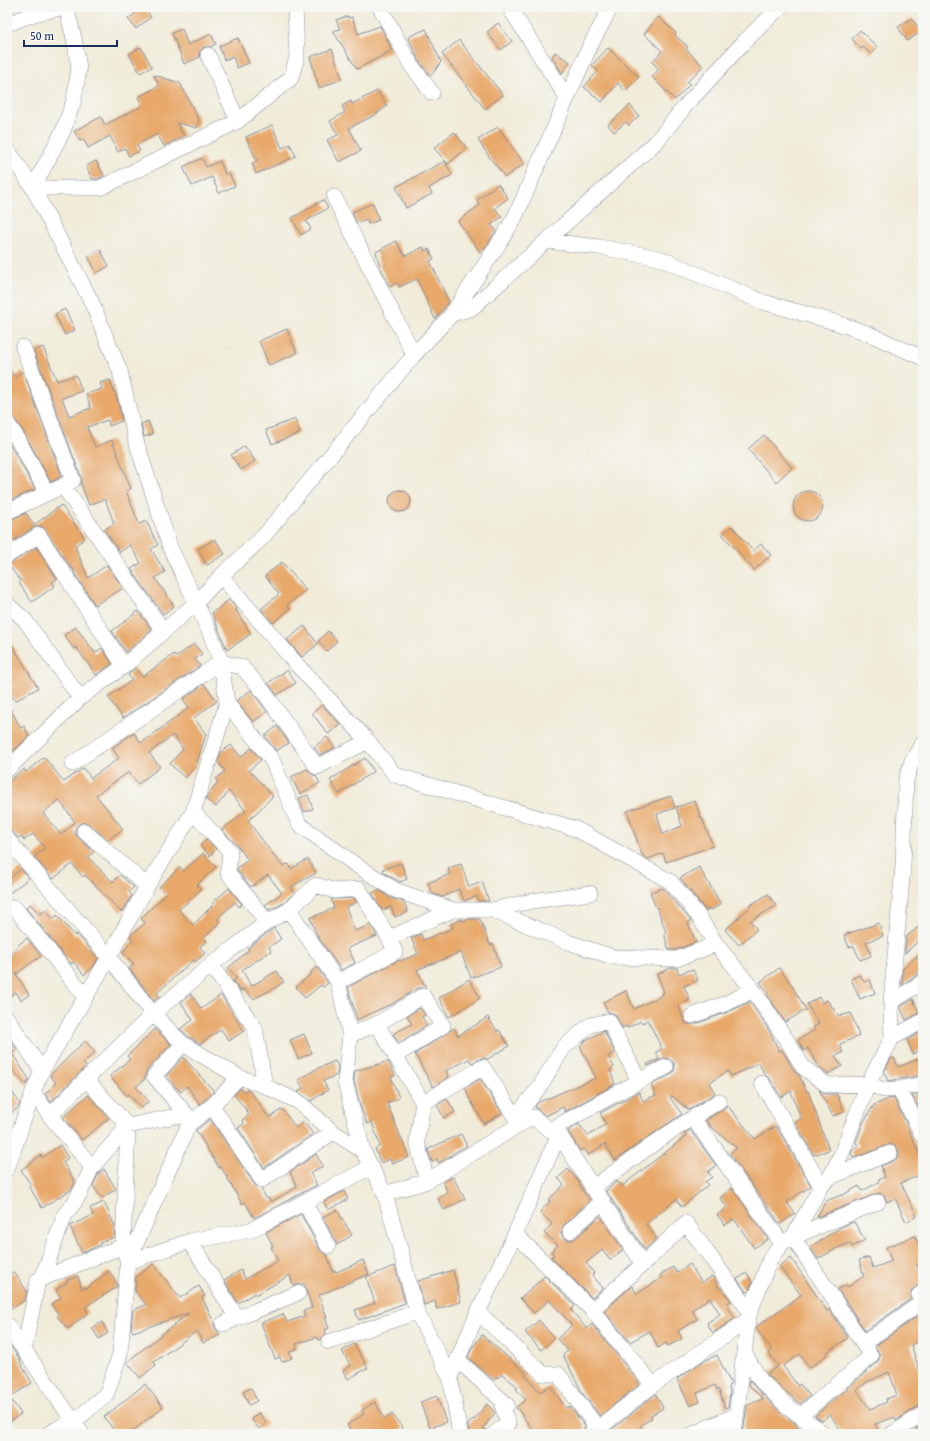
<svg xmlns="http://www.w3.org/2000/svg" width="930" height="1441" font-family="'Gentium Book Plus',serif">
<style>
.building{fill:#e8a96b;fill-rule:evenodd}
.lines{fill:none;stroke-linecap:round;stroke-linejoin:round}
.street-casing{stroke:#868e9c;stroke-width:16}
.street{stroke:#fff;stroke-width:15}
</style>
<rect width="100%" height="100%" fill="#f6f6f2"/>
<filter id="ink" filterUnits="userSpaceOnUse"><feTurbulence type="fractalNoise" baseFrequency=".025" numOctaves="2"/><feDisplacementMap in="SourceGraphic" scale="8" xChannelSelector="R" yChannelSelector="G"/><feConvolveMatrix kernelMatrix="1 2 1 2 8 2 1 2 1" color-interpolation-filters="sRGB"/></filter>
<filter id="wash" filterUnits="userSpaceOnUse"><feTurbulence type="fractalNoise" baseFrequency=".012" numOctaves="4" result="noise"/><feDisplacementMap in="SourceGraphic" scale="16" xChannelSelector="R" yChannelSelector="G"/><feGaussianBlur stdDeviation="0.9" result="paint"/><feColorMatrix in="noise" values="0 0 0 0 0 0 0 0 0 0 0 0 0 0 0 0 0 1.4 0 .05"/><feComposite in="paint" operator="in"/></filter>
<g filter="url(#wash)">
<rect width="100%" height="100%" fill="#f0ecd9"/>
<g id="blocks">
<path class="building" d="M144,7L151,17L136,29L128,19Z
M348,16V18L352,17L358,34L380,26L389,43L391,51L357,69L333,31L340,29L336,20Z
M658,17L676,33L675,35L688,47L686,49L703,66L687,82L690,84L675,100L652,77L659,69L652,62L662,51L644,34Z
M912,18L921,32L907,41L898,27Z
M498,23L512,41L501,50L487,32Z
M182,29L188,45L211,34L216,44L210,47H204L199,52L200,57L184,64L172,33Z
M426,29L441,62L431,76L419,61L408,37Z
M860,30L877,47L871,54L863,47L861,49L852,39Z
M238,38L249,63L237,68L233,57L224,60L219,46Z
M459,40L503,95L485,109L442,54Z
M141,47L152,67L140,73L129,54Z
M608,48L639,77L625,91L618,83L602,102L584,87L598,71L592,65Z
M332,49L342,79L319,88L310,57Z
M555,52L570,62L562,73L552,57Z
M154,75L180,83L199,120L197,128L177,123L184,136L164,146L157,134L137,145L140,151L129,156L125,148L118,152L110,136L88,148L83,139L80,141L74,131L101,117L105,125L142,106L138,97L159,86Z
M377,91L387,106L375,115L349,128L361,151L339,162L327,140L338,135L330,121L345,112L342,106L351,101L352,104Z
M630,105L639,116L629,125L626,122L614,132L608,125Z
M272,125L282,148L290,144L296,156L256,174L252,163L257,161L246,137Z
M498,127L524,164L505,177L490,158L478,140Z
M454,132L467,148L448,164L434,148Z
M202,158L206,167L220,161L225,174L229,173L235,186L219,193L212,177L192,186L183,167Z
M96,161L104,176L98,179H92L86,166Z
M445,161L452,175L429,188L432,194L406,208L396,187Z
M498,184L508,198L495,208L502,217L491,225L496,230L488,244L480,252L458,221L480,205L477,200Z
M323,200L328,208L306,221L311,229L301,235L292,218Z
M373,203L379,220L368,224L366,219L357,223L352,212Z
M396,241L405,256L423,247L425,251L429,249L434,259L430,261L449,302L435,319L417,279L399,287L397,283L390,287L380,266L376,252Z
M100,249L109,266L97,273L88,256Z
M65,309L75,330L65,335L55,314Z
M287,329L297,353L269,365L259,341Z
M43,347L57,381L76,375L82,391L62,398L69,416L91,408L86,394L102,389L100,383L110,380L118,402L122,421L109,426L108,420L87,427L95,447L112,440L131,489L126,491L139,524L146,521L158,545L151,549L165,572L155,578L174,606L163,614L131,569L141,563L130,545L120,552L104,530L114,523L105,499L89,505L81,484V477L34,351Z
M7,366L15,377L23,371L62,476L51,482L23,431L14,418L7,414Z
M295,419L300,433L272,444L266,430Z
M148,421L153,434L144,437L141,424Z
M764,435L792,468L776,482L748,449Z
M7,439L35,489L12,500L7,491Z
M245,446L255,461L241,470L231,455Z
M389 501a11 11 0 1 1 22 0a11 11 0 1 1-22 0Z
M793 506a15 15 0 1 1 30 0a15 15 0 1 1-30 0Z
M61,505L85,538L75,546L88,578L107,565L123,588L95,605L75,574L73,568H71L43,527L39,526L34,527L7,545V521L26,513L34,525Z
M732,526L753,551L761,544L771,555L754,570L722,534Z
M215,539L225,554L207,565L198,549Z
M36,547L57,579L52,582L55,586L32,602L19,583L21,581L8,565Z
M282,562L306,590L287,605L290,609L273,623L261,609L279,594L265,576Z
M229,600L237,609L236,610L251,634L227,650L212,613Z
M138,611L152,630L126,652L112,631Z
M304,626L318,644L302,657L287,640Z
M76,627L95,653L102,648L112,664L96,675L76,647L74,649L64,635Z
M328,631L337,641L327,651L318,641Z
M7,636L38,688L15,701L8,690L13,688L7,678Z
M194,644L202,654L195,659L200,666L123,718L108,697L132,680L128,675L135,668L142,677L174,654L176,657Z
M287,670L296,683L277,695L268,683Z
M204,684L217,701L194,718L206,734L196,766L185,778L170,764L183,749L173,735L149,753L160,767L138,784L129,772L96,795L123,829L108,840L86,822L81,823L78,825L75,829V834L78,837L94,852L88,857L113,882L120,875L134,887L129,892L132,895L125,908L121,912L85,875L83,877L72,864L53,879L34,857L45,848L33,834L24,840L21,836L18,838L7,826V783L24,769L26,772L44,757L64,782L83,768L91,778L119,758L112,748L134,733L141,743L189,708L183,699ZM59,800L75,822L61,835L43,813Z
M251,690L267,712L253,722L236,701Z
M7,703L21,728L24,726L29,736L15,749L7,754Z
M322,705L341,725L328,734L312,713Z
M277,726L289,743L276,751L265,736Z
M327,737L335,748L320,755L314,747Z
M231,745L241,757L251,748L261,760L249,770L273,796L248,821L251,825L282,866L289,864L291,869L308,859L316,873L291,887L294,893L284,903L269,910L265,905L282,893L268,875L251,887L237,870L238,867L248,860L237,845L222,830L246,811L229,791L216,807L206,799L208,794L218,782L216,779L225,771L218,762L221,752Z
M365,758L374,771L339,794L330,780Z
M307,769L313,775L316,776L320,783L300,794L291,777Z
M308,795L313,809L304,812L299,798Z
M671,796L675,808L657,814L663,834L682,826L676,807L695,801L701,819L702,818L713,846L666,862L663,853L648,859L642,855L627,811Z
M206,839L216,849L210,856L200,846Z
M203,853L216,867L197,885L201,889L179,910L193,925L214,904L212,903L229,888L242,904L239,907L235,902L217,919L220,922L204,938L207,941L200,947L205,953L195,962L193,960L157,993L160,997L154,1001L129,968L134,964L122,952L133,941L130,937V936L145,923L141,918L166,894L159,887L180,867L184,871Z
M401,863L407,879L400,882L384,873L383,869Z
M461,864L469,887L482,882L489,901H478L477,896L464,901L459,889L442,897L432,893L428,883L450,874L448,868Z
M699,867L721,904L711,910L710,908L706,911L680,878Z
M21,869L29,878L7,895V881Z
M663,888L691,921L688,923L696,942L675,950H669L664,933L666,932L657,907L656,908L650,892Z
M379,890L390,898L404,902L408,912L395,917L391,907L382,910L372,893Z
M768,894L776,906L750,921L757,929L739,945L725,930L750,907L749,906Z
M354,898L357,902L346,907L355,931L371,925L377,936L348,948L355,963L341,970L317,935L310,918L334,908L331,899Z
M30,904L40,914L46,910L53,919L57,915L75,936L77,934L98,958L92,968L84,975L74,962L71,964L26,908Z
M462,919L463,921L468,919H480L490,945L493,944L501,967L471,978L461,952L417,970L426,988H418L389,1006V1005L357,1020L348,987L399,960L400,961L418,954L411,938L421,934L423,940L453,928L451,924Z
M879,923L883,936L866,942L871,956L860,960L854,946L849,947L844,935Z
M923,923V937L905,953L906,937Z
M274,928L281,939L269,947L271,951L242,970L251,986L277,971L284,982L271,990L253,999L244,989L240,991L233,981L237,979L228,968L249,950L248,948Z
M27,938L41,956L16,974L29,995L21,1000L16,992L7,999V955L18,947L17,946Z
M917,956L923,965V973L918,974L902,985L903,968Z
M317,967L328,983L323,987L321,985L305,998L296,987L312,973L311,972Z
M670,968H677L679,974L689,970H693L698,980L684,986L690,1000L678,1005L686,1024H695L730,1011L750,1002L770,1032L779,1051L782,1050L795,1072L799,1075L807,1092L808,1091L829,1150L814,1155L795,1122L801,1119L791,1091L781,1097L770,1079L765,1075L759,1063L731,1076L728,1071L709,1083L715,1093L689,1110L672,1096L670,1098L682,1114L615,1160L605,1144L588,1155L584,1148L580,1151L568,1131L579,1124L588,1136L606,1124L600,1113L639,1092L643,1101L656,1095L651,1085L670,1075L674,1071L675,1067L674,1063L667,1058L662,1059L648,1066L647,1064L659,1059L656,1052L662,1049L648,1020L642,1023L641,1021L627,1028L626,1026L622,1028L615,1014L608,1012L603,1002L626,991L634,1009L663,995L662,993L664,992L657,974Z
M779,968L791,984L806,1010L785,1022L767,994L768,993L760,982Z
M860,975L864,982L870,980L875,993L860,999L851,979Z
M469,979L480,998L449,1017L439,998Z
M191,994L201,1009L221,995L244,1031L229,1041L221,1029L200,1044L189,1037L180,1029L193,1020L181,1002Z
M819,997L822,1003L827,1000L839,1016L851,1013L859,1036L840,1044L843,1053L835,1056L842,1066L828,1074L819,1067L808,1048L804,1051L798,1040L815,1030L813,1027L819,1024L807,1004Z
M913,999L919,1013L906,1020L900,1007Z
M420,1008L425,1015L422,1017L427,1025L399,1043L393,1034L412,1024L407,1016Z
M488,1017L497,1031L499,1030L509,1046L488,1059L482,1058L472,1063L469,1059L446,1071L449,1077L433,1087L415,1054L454,1028L458,1036Z
M155,1029L171,1044L147,1070L144,1080L136,1087L149,1101L141,1108L129,1094L127,1096L110,1076L130,1059L127,1056Z
M604,1031L615,1053L608,1056L614,1067L610,1070L615,1084L565,1112L563,1107L546,1116L537,1109L535,1106L539,1102L596,1078L580,1046L586,1040Z
M923,1031V1049L913,1054L907,1040Z
M7,1034L17,1050L12,1053L29,1079L26,1085L7,1064Z
M304,1034L312,1053L298,1059L290,1040Z
M85,1041L95,1052L83,1063L86,1066L51,1102L45,1094L56,1083L50,1075Z
M183,1057L214,1091L200,1104L187,1086L181,1092L166,1076Z
M923,1057V1075L888,1081L884,1072L891,1059L894,1058L898,1067Z
M335,1061L338,1067L337,1075L323,1081L328,1090L311,1101L298,1092L303,1088L298,1080L318,1068Z
M386,1062H389L395,1076L391,1077L399,1098L387,1103L409,1157L392,1164L390,1159L381,1163L375,1149L380,1146L372,1122L367,1124L360,1105L354,1081L355,1071Z
M480,1079L502,1113L484,1124L467,1094H468L465,1088Z
M7,1085L20,1103L18,1108L7,1116Z
M241,1088L244,1092L248,1089L249,1090L269,1118L282,1109L296,1128L304,1122L313,1134L264,1168L238,1128L244,1124L242,1120L249,1115L244,1107L234,1095Z
M819,1090L827,1094H837L844,1112L833,1116Z
M918,1094L923,1106L919,1108L912,1095Z
M88,1095L109,1118L82,1140L63,1117Z
M894,1098L906,1123L923,1163V1174L901,1183L917,1216L906,1222L895,1198L887,1202L884,1195L879,1193L817,1217L826,1201L841,1195V1196L859,1186L862,1191L879,1182L878,1180L885,1177L881,1166L893,1161L897,1158L899,1154L898,1149L895,1146L891,1144L854,1158L851,1153L853,1149L858,1146L856,1142L863,1123L874,1105L888,1099Z
M447,1099L455,1112L444,1118L437,1105Z
M727,1105L755,1139L776,1126L811,1186L787,1202L795,1214L780,1224L730,1154L737,1148L710,1126L706,1120L724,1109Z
M210,1119L255,1185L261,1189L267,1199L269,1198L271,1202L297,1187L290,1172L316,1154L323,1166L310,1173L317,1185L254,1218L245,1202L242,1204L221,1167L219,1168L196,1130Z
M690,1130L716,1165L708,1172L712,1177L705,1182L708,1185L682,1207L676,1199L646,1224L657,1238L645,1250L606,1191L617,1181L622,1186L686,1136L684,1134Z
M461,1134L467,1146L452,1154V1155L439,1163L437,1159L432,1162L428,1149Z
M60,1145L68,1158L63,1162L75,1182L72,1189L42,1208L29,1186L31,1185L21,1170L41,1155L42,1158Z
M104,1169L116,1189L102,1198L93,1186L99,1172Z
M568,1169L577,1179L584,1193L590,1200L564,1225L561,1233L563,1237L568,1240H572L576,1238L600,1216L623,1250L610,1260L602,1250L586,1263L594,1273L592,1275L603,1288L592,1298L551,1257L554,1255L551,1252L558,1245L544,1233L552,1224L540,1212L550,1201L548,1200L564,1185L558,1178Z
M453,1177L465,1199L444,1210L438,1199L448,1193L443,1182Z
M732,1188L768,1239L754,1248L734,1219L725,1225L717,1215L727,1207L720,1198Z
M344,1191L348,1199L328,1210L324,1202Z
M104,1202L114,1224H115L114,1237L100,1243V1245L82,1253L70,1226L93,1215L90,1208Z
M337,1210L352,1235L337,1245L323,1217Z
M301,1214L320,1250L327,1255L333,1272L336,1271L337,1272L363,1260L369,1274L319,1295L327,1318H325L329,1328L325,1330L326,1334L320,1340H318L317,1337L296,1344L297,1349L289,1352L292,1358L282,1362L280,1357L275,1359L261,1323L283,1314L287,1322L305,1316L303,1311L312,1308L304,1284L293,1285L290,1275L256,1295L255,1293L238,1303L224,1280L241,1270L245,1279L278,1261L271,1247L273,1246L266,1232Z
M854,1222L865,1240L852,1247L850,1243L837,1248L818,1259L810,1247L843,1226Z
M915,1236L921,1251L919,1252L923,1260V1262L916,1265L923,1275V1283L918,1285L911,1291V1299L865,1331L838,1289L847,1285L848,1287L864,1276L859,1260L869,1257L873,1268L892,1261L886,1247Z
M791,1258L827,1311L830,1310L848,1338L826,1353L827,1355L809,1368L800,1354L783,1366L798,1386L800,1384L810,1396L800,1404L767,1374L778,1366L769,1353L772,1350L756,1329V1327L801,1295L779,1266Z
M153,1264L180,1298L199,1286L205,1296L202,1297L214,1323L215,1328L220,1335L203,1343L197,1331L154,1362L156,1365L140,1378L127,1362L189,1313L133,1332L131,1329L133,1310L146,1305L135,1291L136,1277Z
M690,1264L702,1283L712,1276L720,1289L721,1288L731,1301L726,1304L735,1318L713,1333L707,1323L720,1314L710,1298L692,1310L697,1319L678,1331L682,1339L668,1346L666,1343L658,1348L650,1331L630,1342L604,1311L632,1286L637,1294L662,1278L660,1275L673,1267L677,1273Z
M395,1266L405,1303L359,1320L355,1310L375,1303L366,1277Z
M453,1270L461,1302L437,1309L435,1301L424,1305L418,1281Z
M109,1271L117,1283V1287L85,1307L88,1313L68,1329L57,1316L59,1315L51,1304L61,1298L56,1290L67,1282V1280L78,1276L82,1289L85,1287L86,1289Z
M14,1272L27,1291L25,1300L7,1312V1276Z
M747,1273L752,1282L749,1291L746,1292L737,1279Z
M545,1276L575,1306L571,1310L587,1329L592,1324L640,1384L600,1416L583,1394L563,1355L568,1351L557,1339L571,1326V1324L549,1300L534,1313L520,1298Z
M923,1312V1323L919,1324L923,1332V1339L911,1345L919,1369L923,1367V1405L918,1406L896,1421L895,1417L875,1424L880,1434H843L830,1414L822,1421L815,1416L835,1398L848,1389L847,1388L877,1363L879,1359L880,1355L875,1346ZM889,1372L897,1395L886,1399L887,1402L870,1409L857,1390L867,1382Z
M539,1320L554,1338L541,1350L525,1332Z
M102,1322L108,1333L99,1339L92,1328Z
M482,1335L526,1373L525,1375L540,1392L550,1386L566,1408L570,1406L585,1427L582,1434H536L516,1407L526,1400L516,1389L518,1387L502,1374L498,1378L497,1376L494,1380L468,1357L472,1348Z
M7,1341L21,1361L20,1362L32,1383L12,1396L7,1388Z
M354,1344L368,1368L348,1379L343,1371L351,1366L342,1351Z
M717,1355L731,1384L728,1386L730,1392L728,1407L725,1408L719,1390H717L715,1385L697,1393L700,1402L690,1406L677,1379L702,1362Z
M750,1380L755,1387L780,1412L796,1424L802,1434H743L747,1405L763,1399L749,1385Z
M145,1384L163,1407L129,1434H117L104,1417Z
M251,1388L257,1401L249,1405L243,1392Z
M7,1393L21,1414L11,1421L7,1415Z
M656,1394L663,1408L650,1416L652,1418L640,1426L644,1434H606Z
M437,1396L446,1422L430,1428L420,1402Z
M375,1402L385,1419L392,1414L403,1428L396,1434H353L347,1425L364,1414L362,1410Z
M487,1404L494,1411L495,1413L483,1428L486,1430L485,1434H469L468,1425L473,1419L474,1420Z
M259,1413L267,1423L259,1429L251,1419Z
M923,1425V1434H917L915,1430Z"/>
</g>
</g>
<g filter="url(#ink)">
<use href="#blocks" fill-opacity="0" stroke="#868e9c" stroke-width="1"/>
<g class="lines">
<g class="street-casing">
<path id="street" d="M66,7L74,38L79,68L74,100L63,131L33,188H100L238,121L291,78L297,57L295,7
M380,7L411,65L432,93
M509,7L567,98
M7,24L34,14L65,7
M208,55L238,121
M7,149L33,188L91,301L120,371L136,441L170,547L210,633L221,662L227,703L193,812L147,886L109,957L42,1071L33,1092L7,1169
M334,197L414,355
M547,241L599,247L659,258L763,302L834,322L867,333L923,358
M452,314L498,245L515,217L590,46L611,7
M23,347L73,480L63,486
M7,423L16,436L47,493
M7,512L63,486L164,632
M7,556L39,535L124,666
M221,576L298,666L368,741
M7,604L25,620L80,698
M227,703L272,760L299,824L356,865L395,890L453,910H492L532,901L590,893
M72,764L221,662L242,667L264,692L317,767L368,741L395,775L576,829L671,882L697,914L716,944L753,990L788,1042L803,1067L827,1085L868,1084L884,1090L899,1089L923,1084
M7,770L80,698L124,666L196,603L221,576L263,537L414,355L452,314L472,308L656,142L686,105L744,42L780,7
M193,812L230,851L228,873L267,922
M84,831L147,886
M7,839L109,957L153,1014L183,1044L239,1077L265,1086L299,1102L333,1132L363,1151
M14,907L85,996
M289,910L316,885L335,891L359,889L389,938L395,952L338,982
M492,910L568,942L613,957L677,959L716,944
M389,938L453,910
M211,965L255,1028L265,1086
M891,1002L923,982
M692,1016L727,1003L753,990
M7,1018L42,1071
M377,1024L423,996L443,1026L395,1056
M350,1035L377,1024L423,1103L417,1141L427,1181
M892,1038L923,1021
M183,1044L154,1076L186,1114L188,1122
M239,1077L212,1106L262,1180L333,1132
M86,1079L128,1126L123,1246L128,1262
M762,1083L821,1186
M899,1089L923,1136
M33,1092L50,1116L86,1079L153,1014L211,965L267,922L289,910L338,982L350,1035L345,1082L363,1151L385,1194L417,1312L450,1377L460,1434
M423,1103L483,1067L515,1117H533L550,1130L559,1134C586,1178 615,1221 643,1264
M515,1117L538,1089L564,1047L590,1025L609,1021L639,1081L666,1067
M693,1118L782,1243
M550,1130L639,1081
M92,1167L128,1126L186,1114
M830,1177L890,1153
M592,1188L666,1135L719,1101
M385,1194L427,1181L532,1117
M305,1203L328,1246
M570,1231L603,1201
M515,1234L592,1310L653,1385
M190,1241L237,1318
M128,1262L190,1241L251,1230L371,1167
M42,1278L65,1214L74,1203L81,1191L92,1167L50,1116
M592,1310L643,1264L686,1223L750,1312
M478,1312L543,1374H558L598,1429
M223,1324L298,1293
M7,1325L82,1434
M329,1342L417,1312
M863,1344L922,1302L919,1295L923,1292
M24,1350L38,1280L123,1246
M744,1353L761,1381L786,1405L820,1431L822,1434
M458,1360L507,1405L503,1408L508,1423L494,1434
M450,1377L478,1312L515,1234L559,1134
M800,1416L871,1356L793,1237L878,1202
M49,1434L60,1427L74,1422L107,1393L120,1354L128,1262L189,1124L212,1106
M591,1434L653,1385L748,1320
M693,1434L736,1415
M734,1434L748,1320L750,1312L771,1257L782,1243L793,1237L821,1186L830,1177L841,1155L868,1084L892,1038L891,1002L903,866L906,780L912,761L923,743
M892,1434L923,1414"/>
</g>
<use href="#street" class="street"/>
</g>
</g>
<rect width="930" height="1441" fill="none" stroke="#f6f6f2" stroke-width="24"/>
<path d="M24 40v6h93v-6" fill="none" stroke="#1b2f5e" stroke-width="2"/>
<text x="30" y="40" font-size="12" fill="#1b2f5e" stroke="#f6f6f2" stroke-width="3" paint-order="stroke">50 m</text>
</svg>
